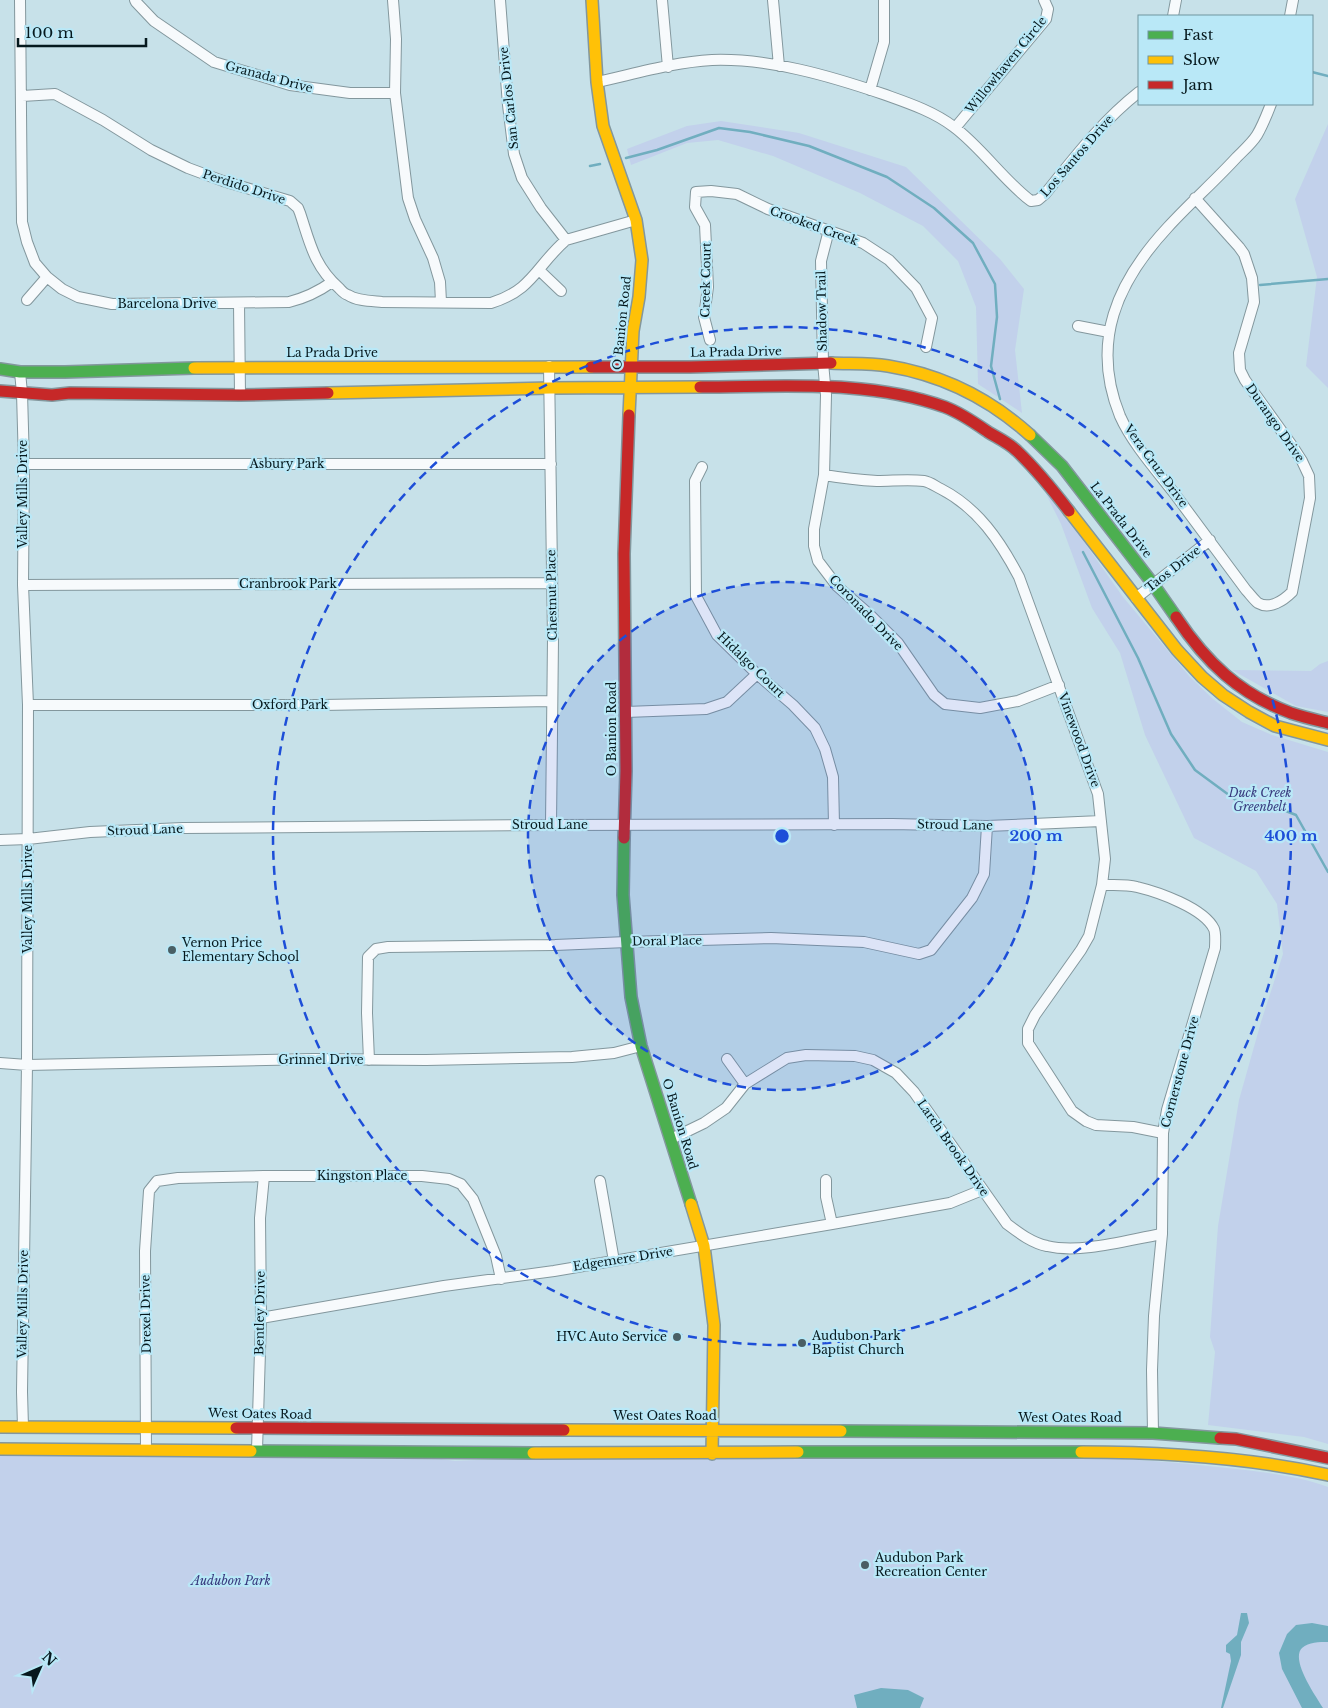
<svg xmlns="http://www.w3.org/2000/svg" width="1328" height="1708" font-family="'Libre Baskerville',serif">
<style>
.green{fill:#c2d1eb}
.water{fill:#70aebf}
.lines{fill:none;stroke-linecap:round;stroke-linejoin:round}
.stream{stroke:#70aebf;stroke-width:2.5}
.street-casing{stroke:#83979d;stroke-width:12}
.fast-casing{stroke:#83979d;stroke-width:14}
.slow-casing{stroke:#83979d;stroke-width:14}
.jam-casing{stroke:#83979d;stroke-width:14}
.street{stroke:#f7fafc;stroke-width:10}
.fast{stroke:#4caf50;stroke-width:11}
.slow{stroke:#ffc107;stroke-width:11}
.jam{stroke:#c62828;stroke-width:11}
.ring{fill:none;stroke:#1d4ed8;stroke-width:2.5;stroke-dasharray:9 6}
.poi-dot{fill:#4a5f65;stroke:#b9e8f7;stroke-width:2}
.labels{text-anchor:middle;stroke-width:4.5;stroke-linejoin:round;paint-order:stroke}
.street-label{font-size:12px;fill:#06191e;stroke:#b9e8f7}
.park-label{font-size:12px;font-style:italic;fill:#383a7e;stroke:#b9e8f7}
.poi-label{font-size:12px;fill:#06191e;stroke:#b9e8f7;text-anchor:start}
.centre{fill:#1d4ed8;stroke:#b9e8f7;stroke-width:2.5}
.ring-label{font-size:15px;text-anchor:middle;font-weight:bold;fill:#1d4ed8;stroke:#b9e8f7;stroke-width:4.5;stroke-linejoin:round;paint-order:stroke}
</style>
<rect width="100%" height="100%" fill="#c7e1e9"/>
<path class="green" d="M721,121L799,133L906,167L1000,259L1024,289L1015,350L1022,413L978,384L976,307L958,261L923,226L860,193L773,156L718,140L687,143L631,165L627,149L687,126Z
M1328,124V388L1306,366L1317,277L1295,199Z
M1045,492L1082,539L1123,597L1189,676L1213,699L1242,722L1272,735L1328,752V1444L1304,1437L1208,1425L1215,1352L1210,1337L1218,1226L1239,1100L1261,1022L1283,954L1277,904L1256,871L1194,838L1145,735L1120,653L1092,608L1061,524Z
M1328,661V712L1296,706L1232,670L1311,671L1320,664Z
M0,1453L420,1456L455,1461L546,1457L1123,1459C1158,1461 1192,1464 1227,1468C1262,1472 1295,1475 1328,1487V1708H0Z"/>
<path class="water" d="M1241,1613H1247L1249,1623L1241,1642V1655L1223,1708H1221L1231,1661L1230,1654L1226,1652V1645L1237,1635Z
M1312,1623L1328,1626V1642C1319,1642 1309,1642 1302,1648C1290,1660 1316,1696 1323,1708H1302L1282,1669L1279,1653L1287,1634L1296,1625Z
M881,1688L908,1690L924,1698L920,1708H857L854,1695Z"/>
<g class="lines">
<path class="stream" d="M1312,72L1328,76
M626,158L657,150L719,128L750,132L809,146L887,177L934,208L973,243L995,284L997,317L991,366L1000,399
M590,166L600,164
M1260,285L1328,279
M1083,552L1138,658L1171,734L1195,770L1248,809L1273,806L1296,815L1328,872"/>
<g class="street-casing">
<path id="street" d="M20,0L22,222L27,242L35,263L47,277L62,289L78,297L112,304L289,302C305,298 318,292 332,282
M135,0L136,2L154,21L214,62L290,85L350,93H395
M393,0L396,39L395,93L408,198L415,219L433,258L440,282L441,302
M500,0L508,105L514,154L522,178L541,208L566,240
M662,0L668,67
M773,0L779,66
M1173,16L1176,0
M1290,16L1293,0
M597,82C634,74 674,62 712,60C769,58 830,76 883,94C908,103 933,111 954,127C982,148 1004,181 1031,201L1038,200L1045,194C1074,158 1102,121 1139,92
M870,90L884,42V0
M22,96L55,94L103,120L151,150L188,168L223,181L290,201L298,208L300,213C310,243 314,266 339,288C341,290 344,294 348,295C357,301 371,301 382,302L491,303C533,290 536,266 566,240L636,220
M955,128L1046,19L1048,9L1044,0
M1195,198L1239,247L1244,254L1252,278L1254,302L1239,353L1240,370L1245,380L1293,447L1302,461L1309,476L1310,498L1292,592C1284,600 1270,610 1258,603C1254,600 1250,594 1246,590C1222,558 1198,525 1174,493C1156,470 1132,443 1120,416C1090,342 1117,282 1168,227C1190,203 1215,181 1237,157C1244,150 1252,143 1257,135C1263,125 1267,114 1271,104
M829,230L821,261L823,363L826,395L824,475L814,529V546L818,561L837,586L870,615L898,643L934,695L945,704L980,708L1018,701L1059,685
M539,270L561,291
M27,300L47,277
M239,303L240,395
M1078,326L1109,332
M710,340L704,317L708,287L705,225L695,207L696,192L711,191L737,194L768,209L863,243L889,260L916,288L932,318L926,347
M549,366L553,639L551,825
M20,372L22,393L24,464L23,585L28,705L27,1065L22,1392L23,1427
M24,464H551
M702,467L695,481L696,596L717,635L757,674L793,705L815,728L825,749L833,777L834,825
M824,475C842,478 859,480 877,481C893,481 908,479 924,481C930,482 935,486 941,489C978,508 1000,541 1019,577L1098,794L1105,859L1102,885L1089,936L1081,950L1035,1015L1028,1029V1043L1072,1111L1086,1121L1096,1125L1133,1127L1163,1133
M23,585L552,583
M1136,598L1210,540
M28,705H322L551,701
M626,712L706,709L727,702L757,674
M0,840L28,839L90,832L183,828L551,825L892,824L987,826L1101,821
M1102,885C1114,885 1126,884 1137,887C1158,892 1204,908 1214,929C1216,934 1215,943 1215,948L1167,1110L1163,1133L1162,1234L1154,1316L1152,1370L1153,1433
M727,1059L745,1084
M369,1060L367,1013L368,957L376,949L388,947L555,945L627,942L771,938L864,942L919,954L931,950L972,898L984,874L987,826
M0,1063L27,1065L313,1059L426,1060L572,1057L614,1053L641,1046
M671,1139L704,1123L726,1108L745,1084L787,1058L806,1055L855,1056L873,1060L896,1073L914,1092L1007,1224C1019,1233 1032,1243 1047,1246C1081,1254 1127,1240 1162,1234
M826,1180V1197L832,1224
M600,1181L614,1261
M261,1318L444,1286L554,1271L832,1224L950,1203L982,1190
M146,1450L145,1251L149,1191L157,1181L178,1178L264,1176H422L449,1179L461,1184L473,1199L496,1256L501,1279
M257,1450L261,1318L260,1218L264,1176"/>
</g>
<g class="fast-casing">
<path id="fast" d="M0,369L20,372H65L194,368
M1030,435L1062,466L1153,584L1176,617
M624,838L623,895L631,997L641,1046L691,1204
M841,1431L1153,1433L1220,1438
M251,1451L533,1453
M798,1452H1081"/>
</g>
<g class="slow-casing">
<path id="slow" d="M592,0L597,82L603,126L636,220L642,260L639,297L633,331L629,415
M831,363C849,364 869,363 888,366C943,375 989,398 1030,435
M194,368L591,367
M328,393L550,388L700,387
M1069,511L1177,650L1202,677L1223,695L1249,712L1275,726L1328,740
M691,1204L704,1246L714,1325L712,1454
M0,1427L236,1428
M564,1430L841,1431
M0,1449L251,1451
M1081,1452C1164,1452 1247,1457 1328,1475
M533,1453L798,1452"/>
</g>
<g class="jam-casing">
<path id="jam" d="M591,367H690L831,363
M700,387C782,387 868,379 945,407C961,413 975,423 988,432C998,438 1009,443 1017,451C1036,469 1053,490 1069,511
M0,391L52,395L70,393L240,395L328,393
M1176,617C1206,662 1239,694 1291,713C1303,717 1316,720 1328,723
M624,838L626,771L624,554L629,415
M236,1428L564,1430
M1220,1438L1236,1439L1328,1458"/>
</g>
<use href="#street" class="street"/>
<use href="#fast" class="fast"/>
<use href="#slow" class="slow"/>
<use href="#jam" class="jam"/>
</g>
<circle cx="782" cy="836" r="254" fill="#1d4ed8" fill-opacity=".12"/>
<g class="ring">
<circle cx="782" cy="836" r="254"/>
<circle cx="782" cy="836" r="509"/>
</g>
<g class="poi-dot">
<circle cx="172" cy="950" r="5"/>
<circle cx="677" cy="1337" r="5"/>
<circle cx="802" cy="1343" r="5"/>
<circle cx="865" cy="1565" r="5"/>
</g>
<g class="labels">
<g class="street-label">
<text transform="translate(1006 65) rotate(-51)" y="4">Willowhaven Circle</text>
<text transform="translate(269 77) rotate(15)" y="4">Granada Drive</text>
<text transform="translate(509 98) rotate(-96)" y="4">San Carlos Drive</text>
<text transform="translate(1077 156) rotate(-49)" y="4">Los Santos Drive</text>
<text transform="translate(244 187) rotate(18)" y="4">Perdido Drive</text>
<text transform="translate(814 226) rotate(20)" y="4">Crooked Creek</text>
<text transform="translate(706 280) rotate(-89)" y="4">Creek Court</text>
<text x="167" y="308">Barcelona Drive</text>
<text transform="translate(822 311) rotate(-91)" y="4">Shadow Trail</text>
<text transform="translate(622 323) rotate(-84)" y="4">O Banion Road</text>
<text transform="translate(736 352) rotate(-1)" y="4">La Prada Drive</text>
<text x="332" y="357">La Prada Drive</text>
<text transform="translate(1275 423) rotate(55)" y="4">Durango Drive</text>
<text x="287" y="468">Asbury Park</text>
<text transform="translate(1156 466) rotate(54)" y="4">Vera Cruz Drive</text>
<text transform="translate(23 494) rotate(-90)" y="4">Valley Mills Drive</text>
<text transform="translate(1121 520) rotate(52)" y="4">La Prada Drive</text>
<text transform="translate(1173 569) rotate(-38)" y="4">Taos Drive</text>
<text x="288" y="588">Cranbrook Park</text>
<text transform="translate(552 595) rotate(-91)" y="4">Chestnut Place</text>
<text transform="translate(866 613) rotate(46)" y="4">Coronado Drive</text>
<text transform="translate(751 665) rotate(44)" y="4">Hidalgo Court</text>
<text x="290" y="709">Oxford Park</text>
<text transform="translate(612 729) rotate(-90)" y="4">O Banion Road</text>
<text transform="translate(1079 740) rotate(70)" y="4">Vinewood Drive</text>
<text x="550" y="829">Stroud Lane</text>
<text transform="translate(955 825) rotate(1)" y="4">Stroud Lane</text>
<text transform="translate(145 830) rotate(-2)" y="4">Stroud Lane</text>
<text transform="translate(28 899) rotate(-90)" y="4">Valley Mills Drive</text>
<text transform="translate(667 941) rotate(-1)" y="4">Doral Place</text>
<text x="321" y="1064">Grinnel Drive</text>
<text transform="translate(1180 1072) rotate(-75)" y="4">Cornerstone Drive</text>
<text transform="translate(680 1124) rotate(73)" y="4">O Banion Road</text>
<text transform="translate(953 1148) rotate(55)" y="4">Larch Brook Drive</text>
<text x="362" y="1180">Kingston Place</text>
<text transform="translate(623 1259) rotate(-9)" y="4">Edgemere Drive</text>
<text transform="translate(23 1304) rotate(-89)" y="4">Valley Mills Drive</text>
<text transform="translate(260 1313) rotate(-89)" y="4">Bentley Drive</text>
<text transform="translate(146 1314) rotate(-91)" y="4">Drexel Drive</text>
<text transform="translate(260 1414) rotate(1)" y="4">West Oates Road</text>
<text x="665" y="1420">West Oates Road</text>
<text x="1070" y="1422">West Oates Road</text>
</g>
<g class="park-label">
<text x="1260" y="797">Duck Creek<tspan x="1260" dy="14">Greenbelt</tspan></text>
<text x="231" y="1585">Audubon Park</text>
</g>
<g class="poi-label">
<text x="182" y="947">Vernon Price<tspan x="182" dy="14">Elementary School</tspan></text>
<text x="812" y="1340">Audubon Park<tspan x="812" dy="14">Baptist Church</tspan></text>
<text x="667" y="1341" text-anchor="end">HVC Auto Service</text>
<text x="875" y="1562">Audubon Park<tspan x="875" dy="14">Recreation Center</tspan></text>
</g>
</g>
<circle cx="782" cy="836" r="8" class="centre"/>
<g class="ring-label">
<text x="1036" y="841">200 m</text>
<text x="1291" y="841">400 m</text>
</g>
<rect x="1138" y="15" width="175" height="90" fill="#b9e8f7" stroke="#7195a0"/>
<rect x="1148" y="31" width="25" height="8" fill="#4caf50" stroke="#7195a0"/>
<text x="1183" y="40" font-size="15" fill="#06191e">Fast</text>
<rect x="1148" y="56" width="25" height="8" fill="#ffc107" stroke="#7195a0"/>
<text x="1183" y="65" font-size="15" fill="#06191e">Slow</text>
<rect x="1148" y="81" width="25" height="8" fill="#c62828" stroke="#7195a0"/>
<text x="1183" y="90" font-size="15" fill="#06191e">Jam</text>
<g transform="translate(40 1668) rotate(45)" stroke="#b9e8f7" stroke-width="4" paint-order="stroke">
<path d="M0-4L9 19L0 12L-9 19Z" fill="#06191e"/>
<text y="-8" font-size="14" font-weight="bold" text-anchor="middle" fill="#06191e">N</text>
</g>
<path d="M18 38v8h128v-8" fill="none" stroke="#06191e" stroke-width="2.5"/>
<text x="25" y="38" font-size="15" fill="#06191e" stroke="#b9e8f7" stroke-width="4" paint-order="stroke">100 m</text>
</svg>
